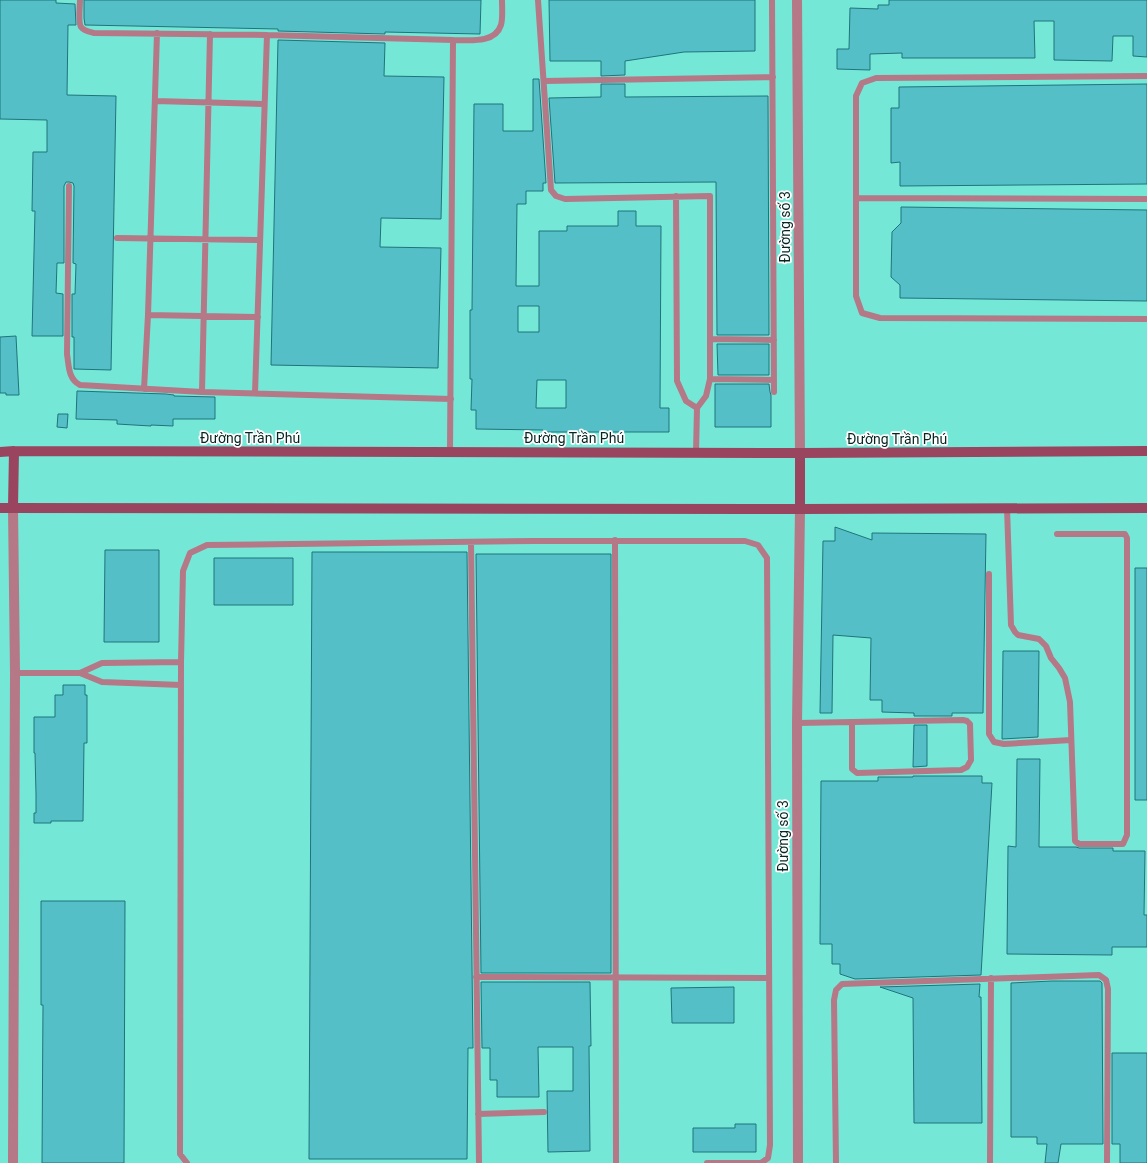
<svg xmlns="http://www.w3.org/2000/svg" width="1147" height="1163" font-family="Roboto,sans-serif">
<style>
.built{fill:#75e7d6}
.building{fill:#55bfc8;stroke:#1f747b;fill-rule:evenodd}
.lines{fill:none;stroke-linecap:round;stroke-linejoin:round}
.service{stroke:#b47887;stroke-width:6}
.minor{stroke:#b47887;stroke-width:10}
.secondary{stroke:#9a455f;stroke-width:10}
.labels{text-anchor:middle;stroke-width:3.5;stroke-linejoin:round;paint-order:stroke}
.street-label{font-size:14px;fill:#042521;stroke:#fefefe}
</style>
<rect width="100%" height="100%" fill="#8ef2e3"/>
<path class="built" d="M0,0H1147V1163H0Z"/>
<path class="building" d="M0,0H56V3L75,4L76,25H68L67,95L116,96L111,370L74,369V337H72V294H75L76,264L73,263L74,186L73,183L69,182H66L64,186V263H57L56,293L63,294V336H32L35,211H32L33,152H47V120L0,119Z
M84,0H481L480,34L385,32V34L278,31V29L85,25L84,18Z
M549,0H755V51L684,52L625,61V75L601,76V61H550Z
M889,0H1147V57L1133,56V36H1113L1112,61L1054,60V21H1034L1035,58H902V53L870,54V70L837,69V49H849L850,8L878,9V5H889Z
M278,40L385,43L384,76L444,77L441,219L381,218L380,247L441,248L438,368L271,365Z
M533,79H539L546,183H543V191H526V204H517L516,286H539V231H567V226H618V211H636V226H661L660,408H669V432H543V430L476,429V410H471L472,379H470V310H472L474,104H503V131H533ZM518,306H539V332H518ZM537,380H566V408H536Z
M601,84H625V97L768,96L769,335H717L716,182L555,183L549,98L601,97Z
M1147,84V184L900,186V162L891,163V108H899V87Z
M901,207L1147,210V301L900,298V285L891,277L892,232L901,223Z
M16,336L19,395H6V393H0V337Z
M717,344H769V375H718Z
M715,384H769L770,392L771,395V427H715Z
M77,391L166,394L174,395V396L215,397V419H173V426L151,425V426L117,424V420L76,419Z
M58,414H68L67,428L57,427Z
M835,527L872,540V533L986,534L983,713H952V716H914V713L882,712V700H870L871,638L833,635L832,713H820L823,541H835Z
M105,550H159V642H104Z
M312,552H467L473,1048H468L467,1159H309Z
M476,554H611V973H481Z
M214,558H293V605H214Z
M1135,568H1147V800H1135Z
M1003,651H1039L1038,737L1002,739Z
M63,685H85V695H87V743H84L83,821H51V823H34V813H36V794L35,753H34V717H55V695H63Z
M914,725H927V766L913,767Z
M1017,759H1040L1039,847H1076L1079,848H1113V851H1145L1144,915H1147V947H1112V955L1007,954L1008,846L1016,847Z
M913,776H982V783H992L981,975L855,979L840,974V964H832V944H820L821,781H878V777H913Z
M41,901H125L124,1163H42L43,1005H41Z
M1052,981H1100L1102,983L1103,1144H1061L1058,1163H1045L1047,1144H1037V1137H1011V983Z
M481,982H590L591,1046H589L590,1151L548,1152L547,1091H573V1047H538L539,1097H497V1080H490V1048H482Z
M980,984L979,997H981L982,1123H914L913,998L880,987Z
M734,987V1023H672L671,988Z
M1112,1053H1147V1163H1120V1144H1112Z
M735,1124H756V1152H693V1128H735Z"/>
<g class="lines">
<path class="service" d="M80,0C80,6 78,23 81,27C84,31 90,32 94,33L267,35L453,40L450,452
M538,0L551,190L556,196L565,199L710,196V379L706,396L697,408
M772,0L774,392
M453,40C469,40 495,44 501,25C503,18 502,8 502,0
M1147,76L876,78L862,83L856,96V296L862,313L880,318L1147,319
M544,81L773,77
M155,101L264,104
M69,186L67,354C69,366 68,379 80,385L202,392L451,399
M676,196L677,381L686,401L697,408L696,453
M856,198L1147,199
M117,238L260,240
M148,315L258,317
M710,339L774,340
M710,379L774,380
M144,389L148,315L157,33
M202,392L210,34
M255,393L267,35
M1007,508L1011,625L1015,632L1018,635L1039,639L1046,646L1051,658L1059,668L1065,678L1070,702L1075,841L1079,844H1123L1127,835V538L1125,534H1057
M615,540L616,1163
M471,542L479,1163
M989,574V734L994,742L1004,744L1071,740
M15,673H80L102,663L181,662
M80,673L102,682L181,685
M797,723L963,720L967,721L970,724L971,760L967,767L961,770L857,773L852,769V722
M476,977L769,978
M478,1114L544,1112
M187,1163L180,1154L181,662L183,571L190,553L207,545L534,541H745L758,545L767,558L770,1145L768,1158L761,1163H707
M836,1163L834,1000L836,990L842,984L1099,975L1106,980L1108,989L1107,1163
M990,1163L991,978"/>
<path class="minor" d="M797,0L800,453
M13,1163L15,673L13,507
M798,1163L797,723L800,509"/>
<path class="secondary" d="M0,452L14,451L800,453L1147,451
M13,507L14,451
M0,508L800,509L1147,508
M800,509V453"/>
</g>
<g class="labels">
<g class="street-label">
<text transform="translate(785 227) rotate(-90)" y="5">Đường số 3</text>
<text x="250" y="443">Đường Trần Phú</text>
<text x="574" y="443">Đường Trần Phú</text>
<text x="897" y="444">Đường Trần Phú</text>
<text transform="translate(783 836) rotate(-90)" y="5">Đường số 3</text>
</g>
</g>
</svg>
